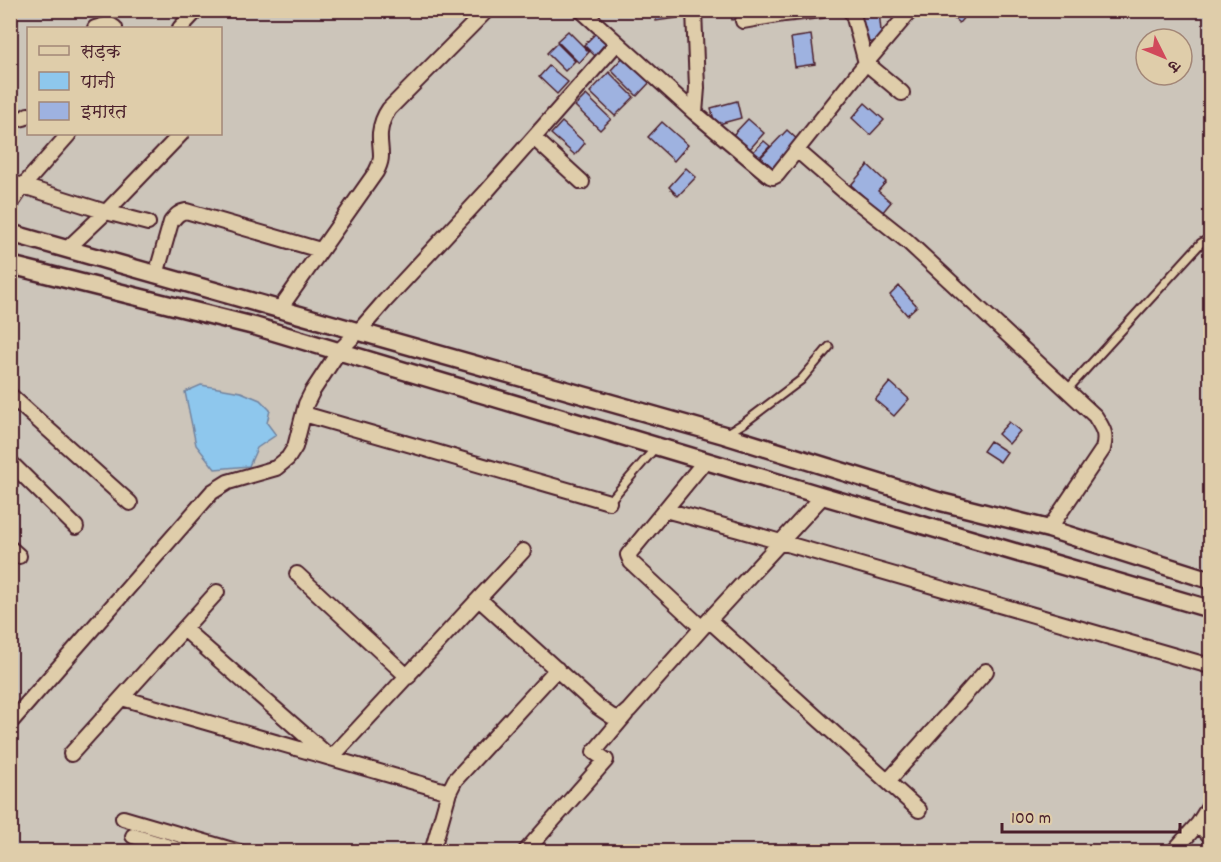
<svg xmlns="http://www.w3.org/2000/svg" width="1221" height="862" font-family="Dekko,'Playpen Sans Deva',sans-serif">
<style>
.water{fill:#8ec7ed;stroke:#73849f;stroke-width:1.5}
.building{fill:#9eb2e0;stroke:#4a1f2b;stroke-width:1.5}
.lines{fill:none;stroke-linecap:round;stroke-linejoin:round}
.service-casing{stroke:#4a1f2b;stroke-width:11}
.minor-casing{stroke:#4a1f2b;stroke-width:18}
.tertiary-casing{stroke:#4a1f2b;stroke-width:21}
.service{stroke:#dfcdaa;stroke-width:7}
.minor{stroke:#dfcdaa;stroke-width:14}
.tertiary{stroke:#dfcdaa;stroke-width:16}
</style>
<rect width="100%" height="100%" fill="#ccc5ba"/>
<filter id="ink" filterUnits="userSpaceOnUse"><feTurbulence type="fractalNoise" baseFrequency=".0167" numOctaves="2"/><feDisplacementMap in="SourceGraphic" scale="12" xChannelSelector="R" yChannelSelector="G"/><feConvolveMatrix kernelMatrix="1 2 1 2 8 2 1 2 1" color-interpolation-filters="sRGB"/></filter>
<g filter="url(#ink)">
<path class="water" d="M201,385L241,392L260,400L270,410L267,423L276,435L257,448L249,466L215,469L196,445L185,392Z"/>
<path class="building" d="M655,10H675L676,18L656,21Z
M730,10H758L759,15L732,20Z
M944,10H968L969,12L959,23Z
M879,11L882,41L863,43L858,14Z
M599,30L608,40L595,56L584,45Z
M568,31L589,52L579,63L557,41Z
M811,35L815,64L795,67L791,38Z
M557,43L575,61L565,71L547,53Z
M625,55L651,81L637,96L611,70Z
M549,66L568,82L557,94L539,77Z
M609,72L634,97L615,116L590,92Z
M586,95L611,119L600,130L575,106Z
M737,101L741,118L715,125L711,108Z
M865,103L884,120L870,135L852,118Z
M748,119L764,133L749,150L732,136Z
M562,122L585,143L575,155L551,134Z
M662,122L688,145L674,161L648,137Z
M787,130L800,142L774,169L761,157Z
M764,141L770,146L759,158L753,152Z
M868,165L886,182L878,191L891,202L882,213L851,185Z
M686,168L696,177L678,196L669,187Z
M899,286L917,306L907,315L890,295Z
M890,382L909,399L894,416L875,400Z
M1009,422L1020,431L1009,444L998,434Z
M990,441L1007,452L1000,462L983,451Z"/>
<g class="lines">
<g class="service-casing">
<path id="service" d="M1067,390L1201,243L1210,238
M726,434L744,423L801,380L829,347
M609,502L656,447"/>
</g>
<g class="minor-casing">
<path id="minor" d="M581,10L695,113L770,176L773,177L777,175L866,63L911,10
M694,10L697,88L695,113
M849,10L853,14L866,63L902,93
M743,21L784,14L823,10
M95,28L109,24L115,28
M180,28L197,10
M10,121L24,118L28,115
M534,138L582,182
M798,151L844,191L907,241L1095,416C1103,429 1107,433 1103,449L1049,529
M10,182L106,212L148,223
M10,205L23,186L69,134
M67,249L106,212L181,134
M156,275L171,222C176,216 179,212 186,211L320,250
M279,310L376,172C385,156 379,150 380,133C381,124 384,116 389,109L487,10
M10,395L130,503
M304,414L609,502
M10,462L76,527
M665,510L739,530L1210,666
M10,548L19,556
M297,574L408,677
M479,599L598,707L611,716L620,718L629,710L709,620L823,496
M709,620L919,810
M702,628L631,562L628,555L705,461
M184,629L331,758L523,551
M122,698L449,792
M10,723L212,492L228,482L276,468L288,458L295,447L306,404L312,392L339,351L358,332L385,301L486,192L617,43
M71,754L217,592
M888,781L986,671
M123,818L239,852
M1198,824L1210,836
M133,836L186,852
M432,852L449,792L455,780L557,669
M525,852L606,760L594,752L626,714
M1173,852L1198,824L1210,805"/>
</g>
<g class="tertiary-casing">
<path id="tertiary" d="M10,233L724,435L941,502L1049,529L1210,580
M10,265L254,326L823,496L1210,609"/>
</g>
<use href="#service" class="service"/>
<use href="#minor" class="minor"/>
<use href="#tertiary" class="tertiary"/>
</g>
</g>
<rect width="1221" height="862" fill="none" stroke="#dfcdaa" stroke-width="36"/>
<rect x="18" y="18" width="1185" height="826" fill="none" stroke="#4a1f2b" stroke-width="2" filter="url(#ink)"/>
<rect x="27" y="27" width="195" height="108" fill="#dfcdaa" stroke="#a38777" stroke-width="1.5"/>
<rect x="39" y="46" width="30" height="9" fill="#dfcdaa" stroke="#a38777" stroke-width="1.5"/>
<text x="81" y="57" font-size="18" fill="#4a1f2b">सड़क</text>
<rect x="39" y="72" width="30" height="18" fill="#8ec7ed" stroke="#a38777" stroke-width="1.5"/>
<text x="81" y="87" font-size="18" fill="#4a1f2b">पानी</text>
<rect x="39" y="102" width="30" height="18" fill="#9eb2e0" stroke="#a38777" stroke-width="1.5"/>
<text x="81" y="117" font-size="18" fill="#4a1f2b">इमारत</text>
<g transform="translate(1164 57) rotate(133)"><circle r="28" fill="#dfcdaa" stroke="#a38777" stroke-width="1.5"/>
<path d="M0-4.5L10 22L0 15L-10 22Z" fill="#d1495b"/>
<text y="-9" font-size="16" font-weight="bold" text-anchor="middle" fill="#4a1f2b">उ</text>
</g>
<path d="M1002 823v9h178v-9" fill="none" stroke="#4a1f2b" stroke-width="3"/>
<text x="1011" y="823" font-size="18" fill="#4a1f2b" stroke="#dfcdaa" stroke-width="4.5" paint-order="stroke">100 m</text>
</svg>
